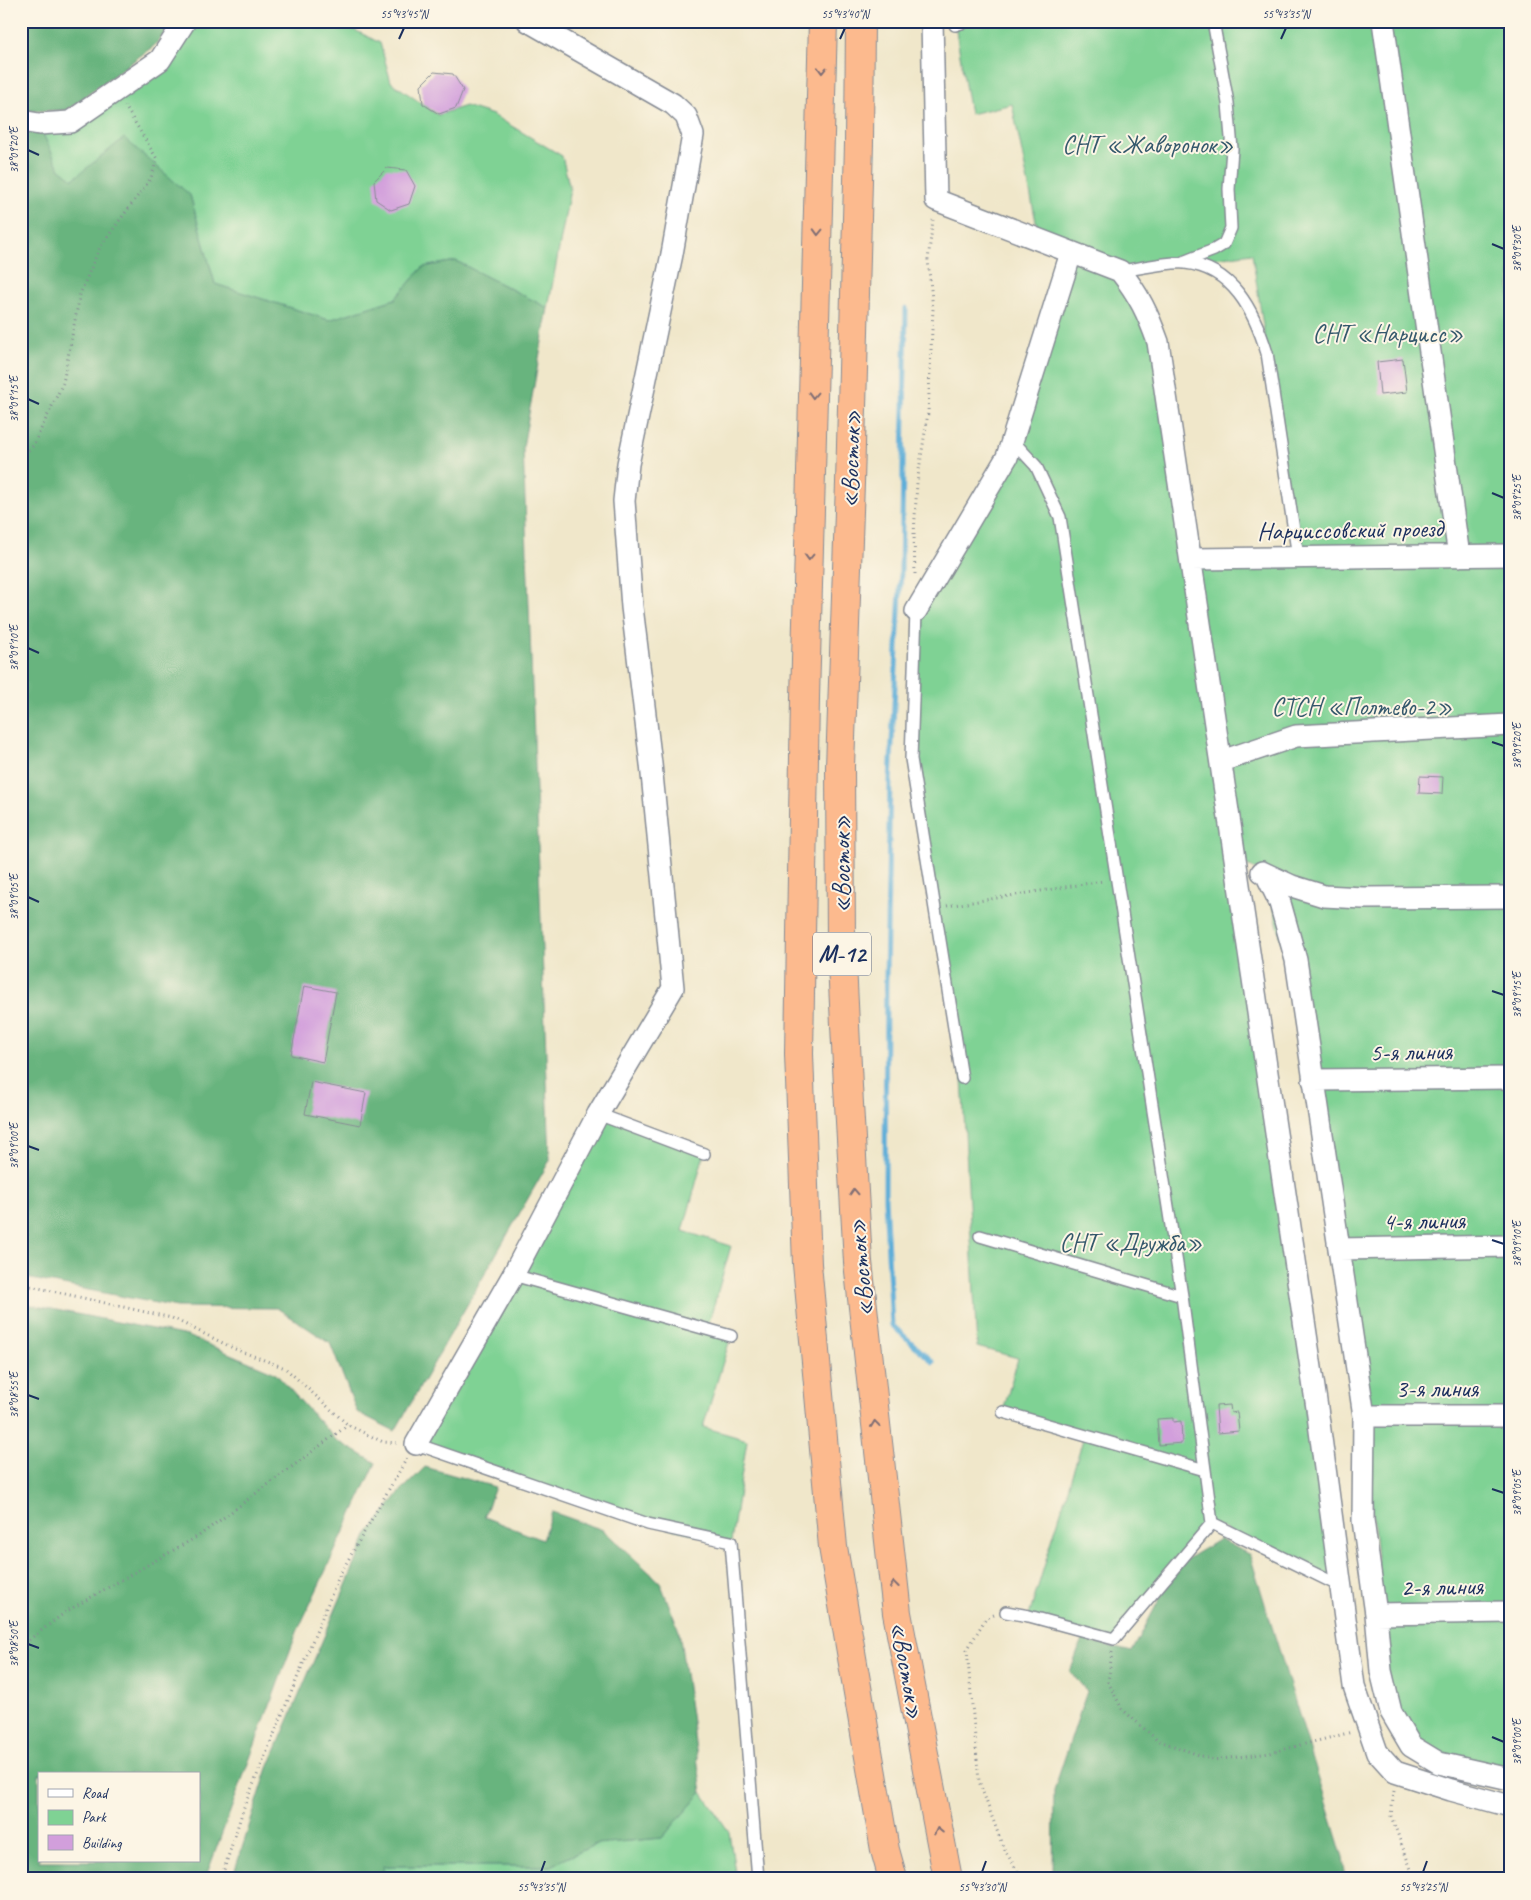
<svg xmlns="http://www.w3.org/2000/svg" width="1531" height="1900" font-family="Caveat,sans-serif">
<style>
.green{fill:#7fd294;stroke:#4d8079;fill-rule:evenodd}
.forest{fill:#67b47e;stroke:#41726e;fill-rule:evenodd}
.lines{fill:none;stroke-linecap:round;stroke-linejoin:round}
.stream{stroke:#5eaed8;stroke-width:5}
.building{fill:#d29fdc}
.service-casing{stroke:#868b94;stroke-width:14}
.minor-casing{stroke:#868b94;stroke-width:24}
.trunk-casing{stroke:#868b94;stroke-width:30}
.path{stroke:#868b94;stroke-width:3;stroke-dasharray:1 4;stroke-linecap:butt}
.service{stroke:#fff;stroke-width:11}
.minor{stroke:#fff;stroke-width:21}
.trunk{stroke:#fcba8e;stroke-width:28}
.oneway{stroke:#806e74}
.ticks{fill:none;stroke:#1b2f5e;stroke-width:2}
.labels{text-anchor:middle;stroke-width:4;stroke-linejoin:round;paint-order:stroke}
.shield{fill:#fcf5e5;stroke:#5e6a86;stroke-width:1}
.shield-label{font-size:24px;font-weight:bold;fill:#1b2f5e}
.park-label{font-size:25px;fill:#34586c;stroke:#fcf5e5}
.street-label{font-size:25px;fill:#1b2f5e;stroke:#fcf5e5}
.neatline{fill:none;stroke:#1b2f5e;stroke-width:2}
.ticks-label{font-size:12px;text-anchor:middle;fill:#1b2f5e}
</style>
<rect width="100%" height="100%" fill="#fcf5e5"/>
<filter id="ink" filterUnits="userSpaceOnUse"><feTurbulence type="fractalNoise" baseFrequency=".02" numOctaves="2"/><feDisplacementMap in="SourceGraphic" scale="10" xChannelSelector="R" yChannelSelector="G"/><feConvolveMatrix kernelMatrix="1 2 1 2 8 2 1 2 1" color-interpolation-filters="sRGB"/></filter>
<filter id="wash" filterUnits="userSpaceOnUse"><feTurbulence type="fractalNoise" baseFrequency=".0096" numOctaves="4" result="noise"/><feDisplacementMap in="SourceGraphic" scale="20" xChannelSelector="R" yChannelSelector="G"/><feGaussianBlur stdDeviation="1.12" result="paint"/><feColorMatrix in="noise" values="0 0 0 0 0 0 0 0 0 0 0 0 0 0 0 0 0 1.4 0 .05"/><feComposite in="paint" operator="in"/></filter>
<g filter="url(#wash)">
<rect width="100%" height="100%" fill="#f0e7ca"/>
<path class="green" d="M199,21H337L380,43L391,82L438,115L465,106L493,115L562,156L570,189L548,308L456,261L423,267L395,299L329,320L215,284L190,195L73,179L59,168L41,130L169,65Z
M967,21H1510V1779L1439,1763L1391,1712L1364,1416L1313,1080L1266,874L1237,860L1342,1587L1212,1523L1114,1639L1029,1616L1084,1436L1003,1412L1018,1358L977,1347L962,1078L911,759L916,611L1006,457L1071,253L1040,241L1012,104L970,114L955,25ZM1252,253L1298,557L1191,558L1147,311L1121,271Z
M598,1114L704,1154L683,1231L731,1246L707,1329L731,1336L703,1427L747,1440L731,1542L648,1524L416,1444Z
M702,1792L729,1832L736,1879H382L383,1866H550L596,1844L662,1838Z"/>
<path class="forest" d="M21,21H175L155,45L67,110L31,111L21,110Z
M21,125L41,130L59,168L73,179L124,138L190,195L215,284L329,320L395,299L423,267L456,261L548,308L523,447L550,1160L395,1431L357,1412L330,1343L277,1308L177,1307L21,1277V619L24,556L21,546Z
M21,1303L188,1336L275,1373L336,1440L376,1463L297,1632L205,1879H21ZM39,1774H199V1861H39Z
M425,1467L495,1487L484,1517L542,1540L552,1512L603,1530L660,1582L679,1631L702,1792L662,1838L596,1844L550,1866H384L382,1879H232L268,1768L367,1536L399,1493Z
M1220,1539L1250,1555L1343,1858L1346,1879H1053L1054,1790L1087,1691L1070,1672L1082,1640L1132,1652L1177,1565Z"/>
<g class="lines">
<path class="stream" d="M906,308L901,571L890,781L886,978L885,1199L892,1325L933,1362"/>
</g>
<g id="blocks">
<path class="building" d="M434,72L453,74L463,90L456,108L439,114L423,104L421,85Z
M387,168L406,170L415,186L409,204L391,210L376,200L374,181Z
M1403,359L1407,392L1380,395L1377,362Z
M1420,776L1443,777L1442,794L1419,793Z
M304,986L336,992L323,1062L291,1055Z
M311,1082L366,1093L360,1125L305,1114Z
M1230,1405L1231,1413L1237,1412L1239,1431L1218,1433L1216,1406Z
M1173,1418V1422L1181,1421L1182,1443L1159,1445L1157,1419Z"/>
</g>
</g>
<g filter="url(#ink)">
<use href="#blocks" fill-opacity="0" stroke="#868b94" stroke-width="1"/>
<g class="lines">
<g class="service-casing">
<path id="service" d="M955,25L967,21
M1183,262L1214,250L1224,244L1231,228L1229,189L1232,149L1228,103L1213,21
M1120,271C1136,269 1171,261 1185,263C1233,268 1254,311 1267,353L1298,557
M1012,440L1036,466L1060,517L1182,1296L1205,1470
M916,611L911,759L962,1078
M598,1114L704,1154
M980,1236L1182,1296
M513,1275L731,1336
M1003,1412L1205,1470L1212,1523L1342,1587
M416,1444L648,1524L731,1542L758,1879
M1006,1612L1029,1616L1114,1639L1212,1523"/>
</g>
<g class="minor-casing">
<path id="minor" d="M932,21L936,200L1120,271C1139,295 1148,314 1158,342L1317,1408L1354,1686L1377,1752L1395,1772L1451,1790L1510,1806
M1383,21L1459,556
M21,121L39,124L70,122L160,60L185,21
M1191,559L1510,555
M916,611L1007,457L1071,253
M1222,761L1296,736L1510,725
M1262,872L1292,886L1324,896L1363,898L1510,897
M1266,874L1280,903L1296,960L1364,1416L1363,1520L1376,1614L1381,1671L1391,1712L1411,1746L1439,1763L1510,1779
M1313,1080L1510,1078
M1339,1249L1510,1246
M1364,1416H1510
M416,1444L513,1275L598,1114L673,988L651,764L632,607L624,501L628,464L672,254L693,135L686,116L673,104L528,21
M1376,1614L1510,1612"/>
</g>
<g class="trunk-casing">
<path id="trunk" d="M823,21L805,698L799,1054L807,1264L833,1547L885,1850L893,1879
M860,21L859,143L850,483L840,767L841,943L848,1086L858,1262L897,1613L948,1879"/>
</g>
<path class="path" d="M21,457L33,446L63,383L80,294L100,247L151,178L157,159L125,106
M915,574L914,534L917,483L928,413L933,309L928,260L933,220
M947,906L1103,881
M21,1284L172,1318L235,1349L285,1368L348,1425L383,1442L398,1443
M994,1615L986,1618L967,1650L979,1781L1003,1847L1022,1879
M21,1646L67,1611L200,1535L348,1425
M1112,1652L1108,1682L1122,1709L1157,1740L1213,1760L1270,1753L1352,1732
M1394,1791L1391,1816L1412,1872V1879
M221,1879L244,1807L340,1574L407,1458"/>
<use href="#service" class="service"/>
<use href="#minor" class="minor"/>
<use href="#trunk" class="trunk"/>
</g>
<defs><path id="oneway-chevron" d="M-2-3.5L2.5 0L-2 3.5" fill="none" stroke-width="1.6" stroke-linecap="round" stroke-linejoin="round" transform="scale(1.25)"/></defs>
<g class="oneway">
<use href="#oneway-chevron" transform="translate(822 70) rotate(91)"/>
<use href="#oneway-chevron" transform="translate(818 232) rotate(92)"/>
<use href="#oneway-chevron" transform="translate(813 395) rotate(92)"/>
<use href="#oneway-chevron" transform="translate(809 557) rotate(92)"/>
<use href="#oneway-chevron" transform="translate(854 1192) rotate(-93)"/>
<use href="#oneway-chevron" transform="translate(875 1424) rotate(-96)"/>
<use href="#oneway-chevron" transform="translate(894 1585) rotate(-97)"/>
<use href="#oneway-chevron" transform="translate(938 1831) rotate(-102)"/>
</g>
</g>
<path class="ticks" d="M399,39L404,28M840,39L845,28M1281,39L1286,28M28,150L39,155M1492,244L1504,249M28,399L39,404M1492,493L1504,498M28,648L39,653M1492,742L1504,746M28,897L39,902M1492,991L1504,995M28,1146L39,1150M1492,1240L1504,1244M28,1395L39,1399M1492,1489L1504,1493M28,1644L39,1648M1492,1737L1504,1742M541,1872L545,1861M982,1872L986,1861M1423,1872L1427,1861"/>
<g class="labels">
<rect class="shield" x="813" y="932.5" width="58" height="43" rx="4"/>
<g class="shield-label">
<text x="842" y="962">М-12</text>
</g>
<g class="park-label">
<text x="1148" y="153">СНТ «Жаворонок»</text>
<text x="1388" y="342">СНТ «Нарцисс»</text>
<text x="1362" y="715">СТСН «Полтево-2»</text>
<text x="1131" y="1251">СНТ «Дружба»</text>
</g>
<g class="street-label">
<text transform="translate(850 459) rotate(-88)" y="9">«Восток»</text>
<text transform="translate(1350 529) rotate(-1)" y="9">Нарциссовский проезд</text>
<text transform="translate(841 864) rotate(-90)" y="9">«Восток»</text>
<text transform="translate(1411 1051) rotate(-1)" y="9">5-я линия</text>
<text transform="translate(1424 1220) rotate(-1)" y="9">4-я линия</text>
<text transform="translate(860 1268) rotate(-95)" y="9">«Восток»</text>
<text x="1437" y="1397">3-я линия</text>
<text transform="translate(1442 1586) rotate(-1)" y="9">2-я линия</text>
<text transform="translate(908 1670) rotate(80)" y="9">«Восток»</text>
</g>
</g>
<rect width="1531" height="1900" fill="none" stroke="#fcf5e5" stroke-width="55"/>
<rect x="38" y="1772" width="162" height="90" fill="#fcf5e5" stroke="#a2a6af"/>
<rect x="48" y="1789" width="25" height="8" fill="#ffffff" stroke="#a2a6af"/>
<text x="82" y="1798" font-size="15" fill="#1b2f5e">Road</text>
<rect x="48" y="1810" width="25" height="15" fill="#7fd294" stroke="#a2a6af"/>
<text x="82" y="1822" font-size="15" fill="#1b2f5e">Park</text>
<rect x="48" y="1835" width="25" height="15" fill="#d29fdc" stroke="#a2a6af"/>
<text x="82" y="1848" font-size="15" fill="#1b2f5e">Building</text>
<rect x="28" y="28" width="1476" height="1844" class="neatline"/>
<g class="ticks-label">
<text x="404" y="18">55°43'45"N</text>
<text x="845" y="18">55°43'40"N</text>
<text x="1286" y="18">55°43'35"N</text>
<text transform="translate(14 150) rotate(-90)" y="4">38°09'20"E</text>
<text transform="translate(1517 249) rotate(-90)" y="4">38°09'30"E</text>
<text transform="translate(14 399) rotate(-90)" y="4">38°09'15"E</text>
<text transform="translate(1517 498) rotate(-90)" y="4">38°09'25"E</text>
<text transform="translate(14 648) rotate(-90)" y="4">38°09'10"E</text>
<text transform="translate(1517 746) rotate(-90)" y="4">38°09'20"E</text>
<text transform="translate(14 897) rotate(-90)" y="4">38°09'05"E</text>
<text transform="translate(1517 995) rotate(-90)" y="4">38°09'15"E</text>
<text transform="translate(14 1146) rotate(-90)" y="4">38°09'00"E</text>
<text transform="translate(1517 1244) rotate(-90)" y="4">38°09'10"E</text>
<text transform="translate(14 1395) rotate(-90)" y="4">38°08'55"E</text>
<text transform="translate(1517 1493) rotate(-90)" y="4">38°09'05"E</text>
<text transform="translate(14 1644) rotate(-90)" y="4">38°08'50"E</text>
<text transform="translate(1517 1742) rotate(-90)" y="4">38°09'00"E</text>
<text x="541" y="1891">55°43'35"N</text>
<text x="982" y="1891">55°43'30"N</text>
<text x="1423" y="1891">55°43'25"N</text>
</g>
</svg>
